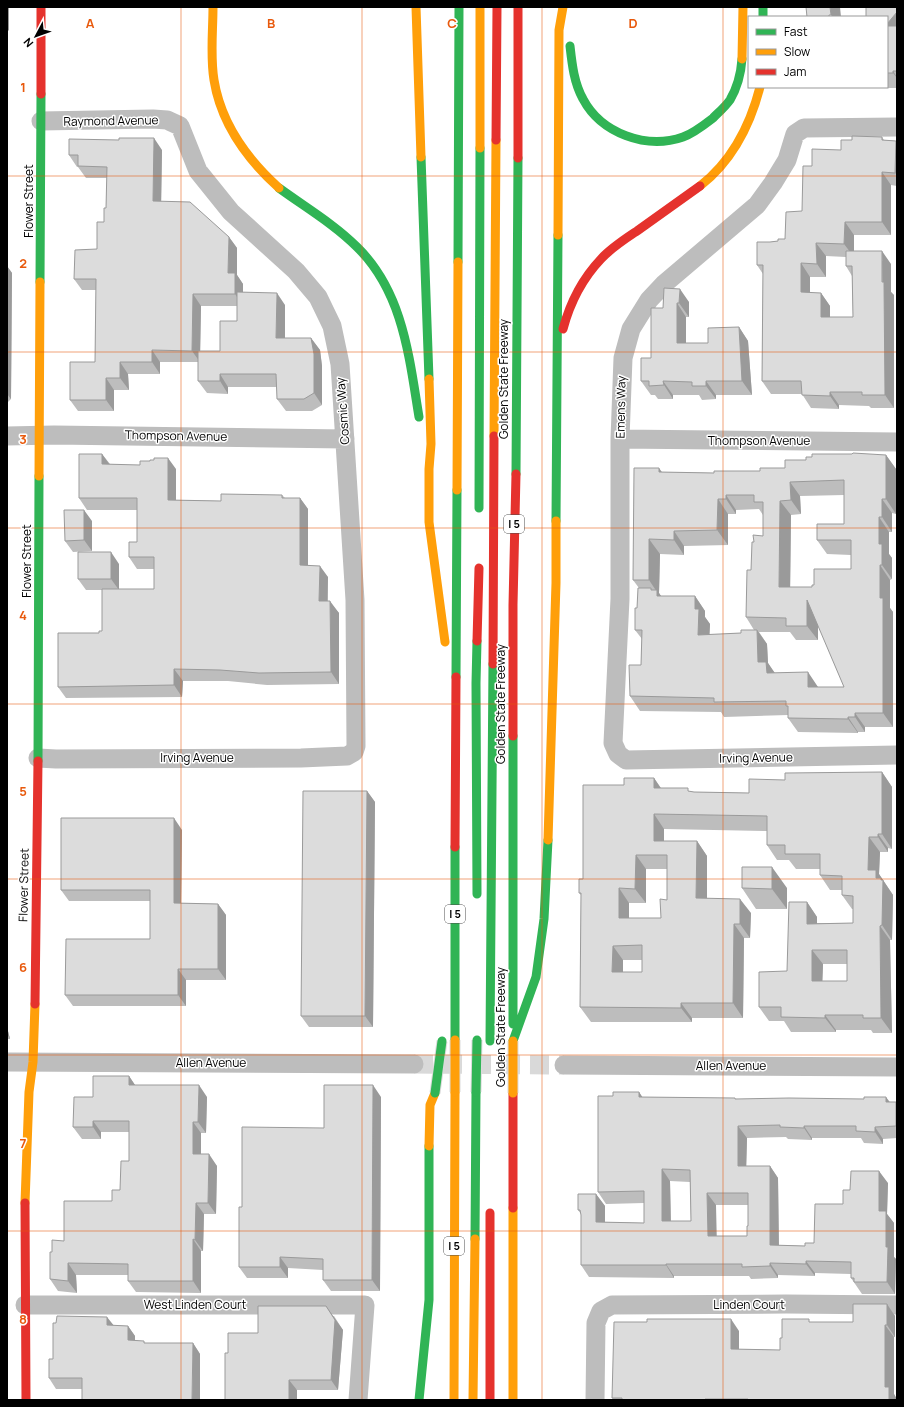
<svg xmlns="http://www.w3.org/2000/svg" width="904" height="1407" font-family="Manrope,sans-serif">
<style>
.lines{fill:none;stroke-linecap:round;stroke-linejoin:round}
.street-tunnel{stroke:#d9d9d9;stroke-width:19;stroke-dasharray:19 10;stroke-linecap:butt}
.street{stroke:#bdbdbd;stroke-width:19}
.fast{stroke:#30b455;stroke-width:9}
.slow{stroke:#ff9f0a;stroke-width:9}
.jam{stroke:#e5322d;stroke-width:9}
.fast-bridge-casing{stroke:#dbdbdb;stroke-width:11;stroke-linecap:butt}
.slow-bridge-casing{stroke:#dbdbdb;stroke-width:11;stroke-linecap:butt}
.fast-bridge{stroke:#30b455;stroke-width:9}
.slow-bridge{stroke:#ff9f0a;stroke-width:9}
.wall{fill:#bdbdbd;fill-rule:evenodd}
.shaded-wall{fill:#9a9a9a}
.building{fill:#dcdcdc;stroke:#9a9a9a;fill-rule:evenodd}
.grid{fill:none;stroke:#e8590c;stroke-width:1;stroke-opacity:0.55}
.labels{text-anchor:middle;stroke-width:3;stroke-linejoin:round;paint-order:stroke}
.shield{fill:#fff;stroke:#4c4c4c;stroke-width:1}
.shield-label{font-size:11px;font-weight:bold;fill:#000}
.street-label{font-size:12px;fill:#000;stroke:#fff}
.grid-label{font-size:13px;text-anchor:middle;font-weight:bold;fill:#e8590c;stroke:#fff;stroke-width:3;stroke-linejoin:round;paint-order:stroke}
</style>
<rect width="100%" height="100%" fill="#fff"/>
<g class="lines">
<path class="street-tunnel" d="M414,1064L564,1065"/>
<path class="street" d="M897,127L804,128L795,134L787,160L773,183L757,205L664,284L649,300L631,329L623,358L620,439V599L613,743L618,754L626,760L897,755
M7,436L54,435L345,439
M620,439L897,442
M38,758L56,759L301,758L347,756L354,752L356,746L355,600L340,364L332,326L318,297L296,271L231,212L198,171L180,126L167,120L153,119L41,121
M7,1062L414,1064
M564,1065L897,1067
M25,1305H365L358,1400
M595,1400L596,1323L601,1311L612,1305L786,1304L897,1305"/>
<path class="fast" d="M763,7V17
M570,46C572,64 574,83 583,99C601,133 646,150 683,137C694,133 704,125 713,118C719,112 725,107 730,100C737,88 741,73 742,59
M421,157L429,379
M279,188C305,207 334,224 357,247C403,292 409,356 419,417
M458,262L459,7
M40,282L41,94
M516,474L518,158
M479,508L480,148
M556,521L558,235
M456,677L457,490
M513,736V1024
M38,761L39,476
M455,847V1040
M477,894L476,683L477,641
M490,1041L493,664
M513,1041L536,977L544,919L548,840
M475,1239L476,1092
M419,1400L429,1300V1146"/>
<path class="slow" d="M213,7C213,31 210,56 214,80C221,124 247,159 279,188
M416,7L421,157
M742,59L743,7
M480,148V7
M700,186C732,161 750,126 760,87
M558,235L559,30L563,7
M429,379L431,444L429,469V522L445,642
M494,436L496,140
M39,476L40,282
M457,490L458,262
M548,840L556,583V521
M429,1146L430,1105L435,1093
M25,1203L29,1092L33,1062L35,1004
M513,1208V1400
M454,1400L455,1092
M473,1400L475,1239"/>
<path class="jam" d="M41,94V7
M496,140L497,7
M518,158V7
M563,329C570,303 582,279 601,259C611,248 625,239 637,231C658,216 679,201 700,186
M477,641L479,568
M493,664L494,436
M513,736V605L516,474
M455,847L456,677
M35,1004L38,761
M513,1093V1208
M25,1203L26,1400
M490,1213V1400"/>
<g class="fast-bridge-casing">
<path id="fast-bridge" d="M476,1092L477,1040
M435,1093L442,1041"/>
</g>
<g class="slow-bridge-casing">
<path id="slow-bridge" d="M455,1040V1092
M513,1041V1093"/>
</g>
<use href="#fast-bridge" class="fast-bridge"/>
<use href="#slow-bridge" class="slow-bridge"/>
</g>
<path class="wall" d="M897,7V88H876V87H887V17Z
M882,137L884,140L896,141L897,142V186L891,185V235H854V251L891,264V292L894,295V408H871L869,406L839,405V409L811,408L802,394H771L762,381L763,274L757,265L770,242L778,241L785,239L802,211L812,166L841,150L852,140ZM826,256L846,257V266L852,276L853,317H830V306L821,293H810V277H826Z
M162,150L161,201L229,237L237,248V275L243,284V292L285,305V338H311L320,350L322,366V405L312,411H286L277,399V387H228V394L207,393L198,381V362H160V374H128L129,390H114V411H78L70,400L95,362L96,290H82L74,279L97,249L104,222L106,208L107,178H86L78,167H77L69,155ZM201,306H237V321L220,351H200Z
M7,266L12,273L11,399L7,403Z
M664,288L689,302V317H686V343H708L739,327L748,341L752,395H716V399L702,400L699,395H673V399H658L655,395H651L641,381L651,358L663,308Z
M102,454L110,464L176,469V500L221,501L282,495L285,498H300L308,509V565L328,577V601L339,613V684L267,685L228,681H183L182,697L66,698L58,687L99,633L102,631V590H86L78,579L119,564V589H154V569H137L129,557L137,542V510H87L79,498Z
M886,455L896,469V514L892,513V532H889V554L892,558V579L890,580V608L893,612V727H865V732H858V733L798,732L788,718V715L724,717L721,712L640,711L630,696L641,665L642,639L635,630L639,588L633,580L662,472L714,473L760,471L785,468L806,460ZM844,495V524L817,540L827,554L851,555V569L812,587H790L791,515L801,514L800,496ZM759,509L763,515V536L754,542L746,617L754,630L741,633L709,635L710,624L705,617V611L695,596H661L659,593L660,554L684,555V546L728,545V514H736V510ZM818,624L844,687H818L774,673L768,663L767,644L759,632H790L796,640H818Z
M92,521V551L73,552L65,541Z
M882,772L892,787V849L888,848V852H880L879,874L893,895L892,940H890L892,1033H873L871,1030H836V1032H791L784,1021H769L759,1007L787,971L807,902L817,917V923H853V909H852L842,895V890H830L820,875V869H796L789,860H777L767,845V831L664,829V841H697L707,856V898L751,913L750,938H744L743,1018H692V1022H591L580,1007L581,895L579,893L583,879L624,785L654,778L661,788L694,792L749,793L785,780ZM646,869H667V900L661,918H629V903H646ZM623,960H642V972H623ZM823,964H847V981H822Z
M367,791L375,802L373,1027H309L301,1016Z
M182,830L181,903L218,904L226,915V980H186V1006H73L65,995L150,939V901H69L61,890Z
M742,888H787V909H756Z
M7,964L8,965L7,1027L10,1039H7Z
M129,1076L135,1085L207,1097L206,1133H201V1154L217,1166L216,1214H204L203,1251H201V1293L136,1292L128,1281V1275H76L77,1293L58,1291L50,1279L52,1252L64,1241L112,1201L120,1190L129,1161V1132H101V1139H82L73,1127L93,1097Z
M639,1092L642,1097L896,1102L897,1104V1138L883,1139V1144L864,1143L861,1138H812V1140L788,1139L786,1137L747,1138L746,1166H770L778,1178L779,1245L805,1246L814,1243L843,1204L850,1190L888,1183L887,1214L894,1223V1257L896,1259L895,1294H862L851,1278V1274L815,1273V1276L778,1275V1278L751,1279L749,1276H674V1278L589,1277L581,1265V1214L578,1210L596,1194L605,1206V1222L644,1223V1203L606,1204L598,1192L613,1096ZM670,1181L690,1182L691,1221H671ZM716,1205H748V1226L747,1236H716Z
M381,1097L380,1291H331L323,1280V1270L288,1268V1278H247L239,1267L242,1207L324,1128Z
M887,1304L895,1316V1337H894V1394L897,1400H613L612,1398L739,1331V1349L780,1350L782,1338L811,1322H853Z
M334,1316L343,1330L338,1390H297L228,1353L258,1333Z
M56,1323L128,1326L135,1336V1340L146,1343H193L200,1354L82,1389H56L49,1378L53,1359Z"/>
<path class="shaded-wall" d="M7,7H9V31L7,29Z
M830,7H840L841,17H832L831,15Z
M897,12V40L887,28V24Z
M893,71L897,77V78L893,73Z
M154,138L162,150L161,213L153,201Z
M896,141L897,142V175L895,173Z
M882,172L891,185V235L882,222Z
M845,222L854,235V257L844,244Z
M229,237L237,248V275L243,284V306L235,294L228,273Z
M816,243L826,256V277L817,264Z
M882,251L891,264V292L894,295V408L885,395Z
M801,263L810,277V306L801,292Z
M7,266L12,273L11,399L7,394Z
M680,289L689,302V317L679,303Z
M277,293L285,305V350L276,338Z
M821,293L830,306V330L821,317Z
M193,294L201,306L200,362L192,351Z
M677,303L686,317V357L677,343Z
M739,327L748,341L752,395L742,381Z
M311,338L320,350L322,366V405L314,393Z
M152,350L160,362V374L152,362Z
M120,362L128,374L129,390L120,378Z
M220,374L228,387V394L220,381Z
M106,378L114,390V411L106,400Z
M663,381L673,395V399L664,385Z
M706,381L716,395V399L706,386Z
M830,392L839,405V409L830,396Z
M102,454L110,465L102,464Z
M886,455L896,469V514L886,499Z
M168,458L176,469V512L168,500Z
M659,468L669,482L659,472Z
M790,482L800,496L801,514L791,500Z
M726,495L736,510V514L726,499Z
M300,498L308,509V577L300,565Z
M718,499L728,514V545L717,530Z
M882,499L892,513V532L882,517Z
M780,501L791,515L790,601L779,587Z
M84,510L92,521V551L84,540Z
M879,517L889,532V554L892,558V579L882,565L879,544Z
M674,531L684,546V555L674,540Z
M649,539L660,554L659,593L667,605L657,596V592L649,580Z
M111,552L119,564V590L111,579Z
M7,555L8,557V633L7,632Z
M880,565L890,580V608L893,612V727L883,713L880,598Z
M320,566L328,577L327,613L319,601Z
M695,596L705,611V617L710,624L709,649L698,635L695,609Z
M807,600L818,614V640L807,626Z
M330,601L339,613V684L331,672Z
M757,630L767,644L768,663L777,676V687L758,662Z
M174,669L183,681L182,697L174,685Z
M808,672L818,687H808Z
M855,713L865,727V732L855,717Z
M848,717L858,732V733L848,719Z
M882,772L892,787V849L882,834Z
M654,778L664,793L654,788Z
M367,791L375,802L373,1027L365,1016Z
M654,814L664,829V855L654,841Z
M174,818L182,830L181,914L174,903Z
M7,827L8,829V929L7,928Z
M878,834L888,848V852L878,837Z
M869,837L880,852L879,874L893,895L892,940L882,925L868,870Z
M697,841L707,856V913L696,898Z
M636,855L646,869V903L635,889Z
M772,867L787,888V909L772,889Z
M619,888L629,903V932L619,918Z
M740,899L751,913L750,938L740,924Z
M807,902L817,917V938L807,924Z
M218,904L226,915V980L218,969Z
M734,924L744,938L743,1018L733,1003Z
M880,926L890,940L892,1033L881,1018Z
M613,946L623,960V986L612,972Z
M812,950L823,964L822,996L812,981Z
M7,964L8,965L7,1027L10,1039L7,1034Z
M178,969L186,980V1006L178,995Z
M681,1003L692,1018V1022L681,1008Z
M825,1015L836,1030V1032L825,1018Z
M129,1076L137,1088L129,1085Z
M199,1085L207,1097L206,1133L198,1122Z
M373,1085L381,1097L380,1291L372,1280Z
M639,1092L647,1104L639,1097Z
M886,1097L895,1109L886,1102Z
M896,1102L897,1104V1127L896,1126Z
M93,1121L101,1132V1139L93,1127Z
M193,1122L201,1133V1166L193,1154Z
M738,1126L747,1138L746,1178L738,1166Z
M804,1126L812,1138V1140L804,1128Z
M875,1127L883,1139V1144L875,1132Z
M209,1154L217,1166L216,1214L208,1203Z
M770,1166L778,1178L779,1257L770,1245Z
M662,1169L670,1181L671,1233L662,1221Z
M879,1171L888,1183L887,1214L894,1223V1257L896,1259L895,1294L887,1282L886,1247L879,1211Z
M707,1193L716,1205L717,1248L708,1236Z
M596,1194L605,1206V1234L596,1222Z
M196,1203L204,1214L203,1251L195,1240Z
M193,1239L201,1251V1293L193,1281Z
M280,1257L288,1268V1278L280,1267Z
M806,1261L815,1273V1276L806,1264Z
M68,1263L76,1275L77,1293L68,1281Z
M770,1263L778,1275V1278L770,1266Z
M666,1264L674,1276V1278L666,1265Z
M887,1304L895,1316V1337L887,1325Z
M326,1306L343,1330L338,1390L331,1380Z
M107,1317L115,1327L107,1325Z
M731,1319L739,1331V1361L731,1349Z
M885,1325L894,1337V1394L897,1399V1400H889L885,1387Z
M128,1326L135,1336V1351L128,1340Z
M193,1343L200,1354V1400H192Z
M289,1380L297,1390V1400H289Z"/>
<path class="building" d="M806,7H830L831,15H829V17H807Z
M866,7H897V12L887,24V17H866Z
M887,26H897V71H893V73H887Z
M852,136L882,137V140L896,141L895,173L882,172V222H845L844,244L816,243L817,264L801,263V292L821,293V317H853L852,266H846V251H882V282H884L885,395H862V392H830V396L802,395L801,381H762L763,265H757V242H770L778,241V239H785L786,212L802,211L803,166H812V149L841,150V140H852Z
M119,138H154L153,201L190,202L229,237L228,273H235V294H193L192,351L152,350V362H120V378H106V400H70V362H95L96,279H74L75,250L97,249V222H104V208H106L107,167L78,166V155H69V139L119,140Z
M664,288L680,289L679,303H677V343H708V328L739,327L742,381H706V386H692V382L663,381L664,385L649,386V381H641V358H651V308H663Z
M237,292L277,293L276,338H311L314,354V393L304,399H277L276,374H220V381H198V351H220V321H237Z
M853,453L886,455V499H882V517H879V544H882V565H880V598H883V713H855V717H848V719L788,718V706H786V701L714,702V698L630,696L629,665H641L642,630H635V608H637L638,588H651V590H657V596H695V609H699L698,635L741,633V630H757L758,662H766L767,673L808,672V687H844L807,600V626H786V618L746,617L747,570H751L752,542H754L753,535L763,536V502H754V495H726V499H718L717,530L674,531V540L649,539V580H633L634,468H659V472L714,473V471H760V468H785V460H806V457H812V454H852ZM844,480V524H817V540H851V569H814V585H812V587H779L780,501L791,500L790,482Z
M79,454H102V464L140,465V461H150V460H154V458H168V500L221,501V494L282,495V498H300V565L320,566L319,601H330L331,672L259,673L220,670L174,669V685L58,687V633H99V631H102V589H154V557H129V542H137V498H79Z
M64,510H84V540L65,541Z
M78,552H111V579H78Z
M882,772V834H878V837H869L868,870H876V878H881V880H883L882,925L880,926L881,1018H863V1015H825V1018L781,1017V1007H759V972L787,971L789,902H807V924L853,923V896L842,895V876L820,875V854H785V845H767V816L654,814V841H697L696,898L740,899V924H734L733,1003H681V1008L580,1007L581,893H579V879H583V785H624V778H654V788H688V791L694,792L749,793V779L785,780V773ZM636,855H667V900L660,899L661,918H619V888L635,889ZM642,945V972H612L613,946ZM812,950H847V981H812Z
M303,791H367L365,1016H301Z
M61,818H174V903L218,904V969H178V995H65L66,939H150V890H61Z
M742,867H772V889L742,888Z
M93,1076H129V1085H199L198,1122H193V1154H209L208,1203H196L195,1240L193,1239V1281H128V1264L68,1263V1281L50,1279V1252H52V1240L64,1241V1201H112V1190H120L121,1161H129V1121H93V1127H73L74,1097H93Z
M324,1085H373L372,1280H323V1259L280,1257V1267H239V1207H242V1127L324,1128Z
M613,1092H639V1097L735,1098V1099L789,1098L864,1099V1097H886V1102H896V1126L875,1127V1132L856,1131V1126H804V1128L780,1127V1125L738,1126V1166H770V1245L805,1246V1243H814L815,1204H843V1190H850L851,1171H879V1211H886V1247H888L887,1282H854V1278H851V1262L806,1261V1264L770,1263V1266L742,1267V1264H666V1265H581V1215L580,1210H578V1194H596V1222L644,1223V1191L598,1192V1096H613ZM662,1169L690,1170L691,1221H662ZM707,1193H748V1226H747V1236H708Z
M853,1304H887V1325H885V1387H889V1400H748V1399H705V1400H622V1398H612L614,1322H647V1319H731V1349L780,1350V1338H782V1319H809V1322H853Z
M258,1306H326L335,1320L331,1380H289V1400H225V1353H228V1333H258Z
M57,1316L107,1317V1325L128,1326V1340L144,1341V1343H193L192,1400H82V1378H49V1359H53V1323H56Z"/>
<path class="grid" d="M181,7V1400M362,7V1400M542,7V1400M723,7V1400M7,176H897M7,352H897M7,528H897M7,704H897M7,879H897M7,1055H897M7,1231H897"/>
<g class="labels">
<g class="shield">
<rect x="504" y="515" width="20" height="18" rx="3"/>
<rect x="445" y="905" width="20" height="18" rx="3"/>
<rect x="444" y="1237" width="20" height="18" rx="3"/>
</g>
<g class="shield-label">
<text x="514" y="528">I 5</text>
<text x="455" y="918">I 5</text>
<text x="454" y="1250">I 5</text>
</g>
<g class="street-label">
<text transform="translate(111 121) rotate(-1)" y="4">Raymond Avenue</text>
<text transform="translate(29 201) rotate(-90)" y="4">Flower Street</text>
<text transform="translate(504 379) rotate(-90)" y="4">Golden State Freeway</text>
<text transform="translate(621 407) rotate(-89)" y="4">Emens Way</text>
<text transform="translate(343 411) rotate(-94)" y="4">Cosmic Way</text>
<text transform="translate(176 436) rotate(1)" y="4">Thompson Avenue</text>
<text x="759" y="445">Thompson Avenue</text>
<text transform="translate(27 561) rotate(-90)" y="4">Flower Street</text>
<text transform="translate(501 704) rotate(-90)" y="4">Golden State Freeway</text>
<text x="197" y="762">Irving Avenue</text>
<text transform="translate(756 758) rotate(-1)" y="4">Irving Avenue</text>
<text transform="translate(24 885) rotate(-89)" y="4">Flower Street</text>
<text transform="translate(501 1027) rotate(-90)" y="4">Golden State Freeway</text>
<text x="211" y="1067">Allen Avenue</text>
<text x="731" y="1070">Allen Avenue</text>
<text x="195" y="1309">West Linden Court</text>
<text x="749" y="1309">Linden Court</text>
</g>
</g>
<g class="grid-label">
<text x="90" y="28">A</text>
<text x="271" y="28">B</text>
<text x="452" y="28">C</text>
<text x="633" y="28">D</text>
<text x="23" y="92">1</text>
<text x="23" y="268">2</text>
<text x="23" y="444">3</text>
<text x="23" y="620">4</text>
<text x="23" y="796">5</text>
<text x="23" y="972">6</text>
<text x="23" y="1148">7</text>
<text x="23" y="1324">8</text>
</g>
<rect width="904" height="1407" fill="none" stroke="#000000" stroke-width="16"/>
<rect x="748" y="16" width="140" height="72" fill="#ffffff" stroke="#999999"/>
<rect x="756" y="29" width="20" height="6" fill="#30b455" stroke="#999999"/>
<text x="784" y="36" font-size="12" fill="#000000">Fast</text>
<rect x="756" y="49" width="20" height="6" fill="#ff9f0a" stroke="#999999"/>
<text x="784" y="56" font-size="12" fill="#000000">Slow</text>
<rect x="756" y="69" width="20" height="6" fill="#e5322d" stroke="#999999"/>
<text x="784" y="76" font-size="12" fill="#000000">Jam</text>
<g transform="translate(36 36) rotate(229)" stroke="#ffffff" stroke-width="3" paint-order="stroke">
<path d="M0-3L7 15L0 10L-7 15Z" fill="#000000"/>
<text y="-6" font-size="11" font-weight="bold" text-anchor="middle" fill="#000000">N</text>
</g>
</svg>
